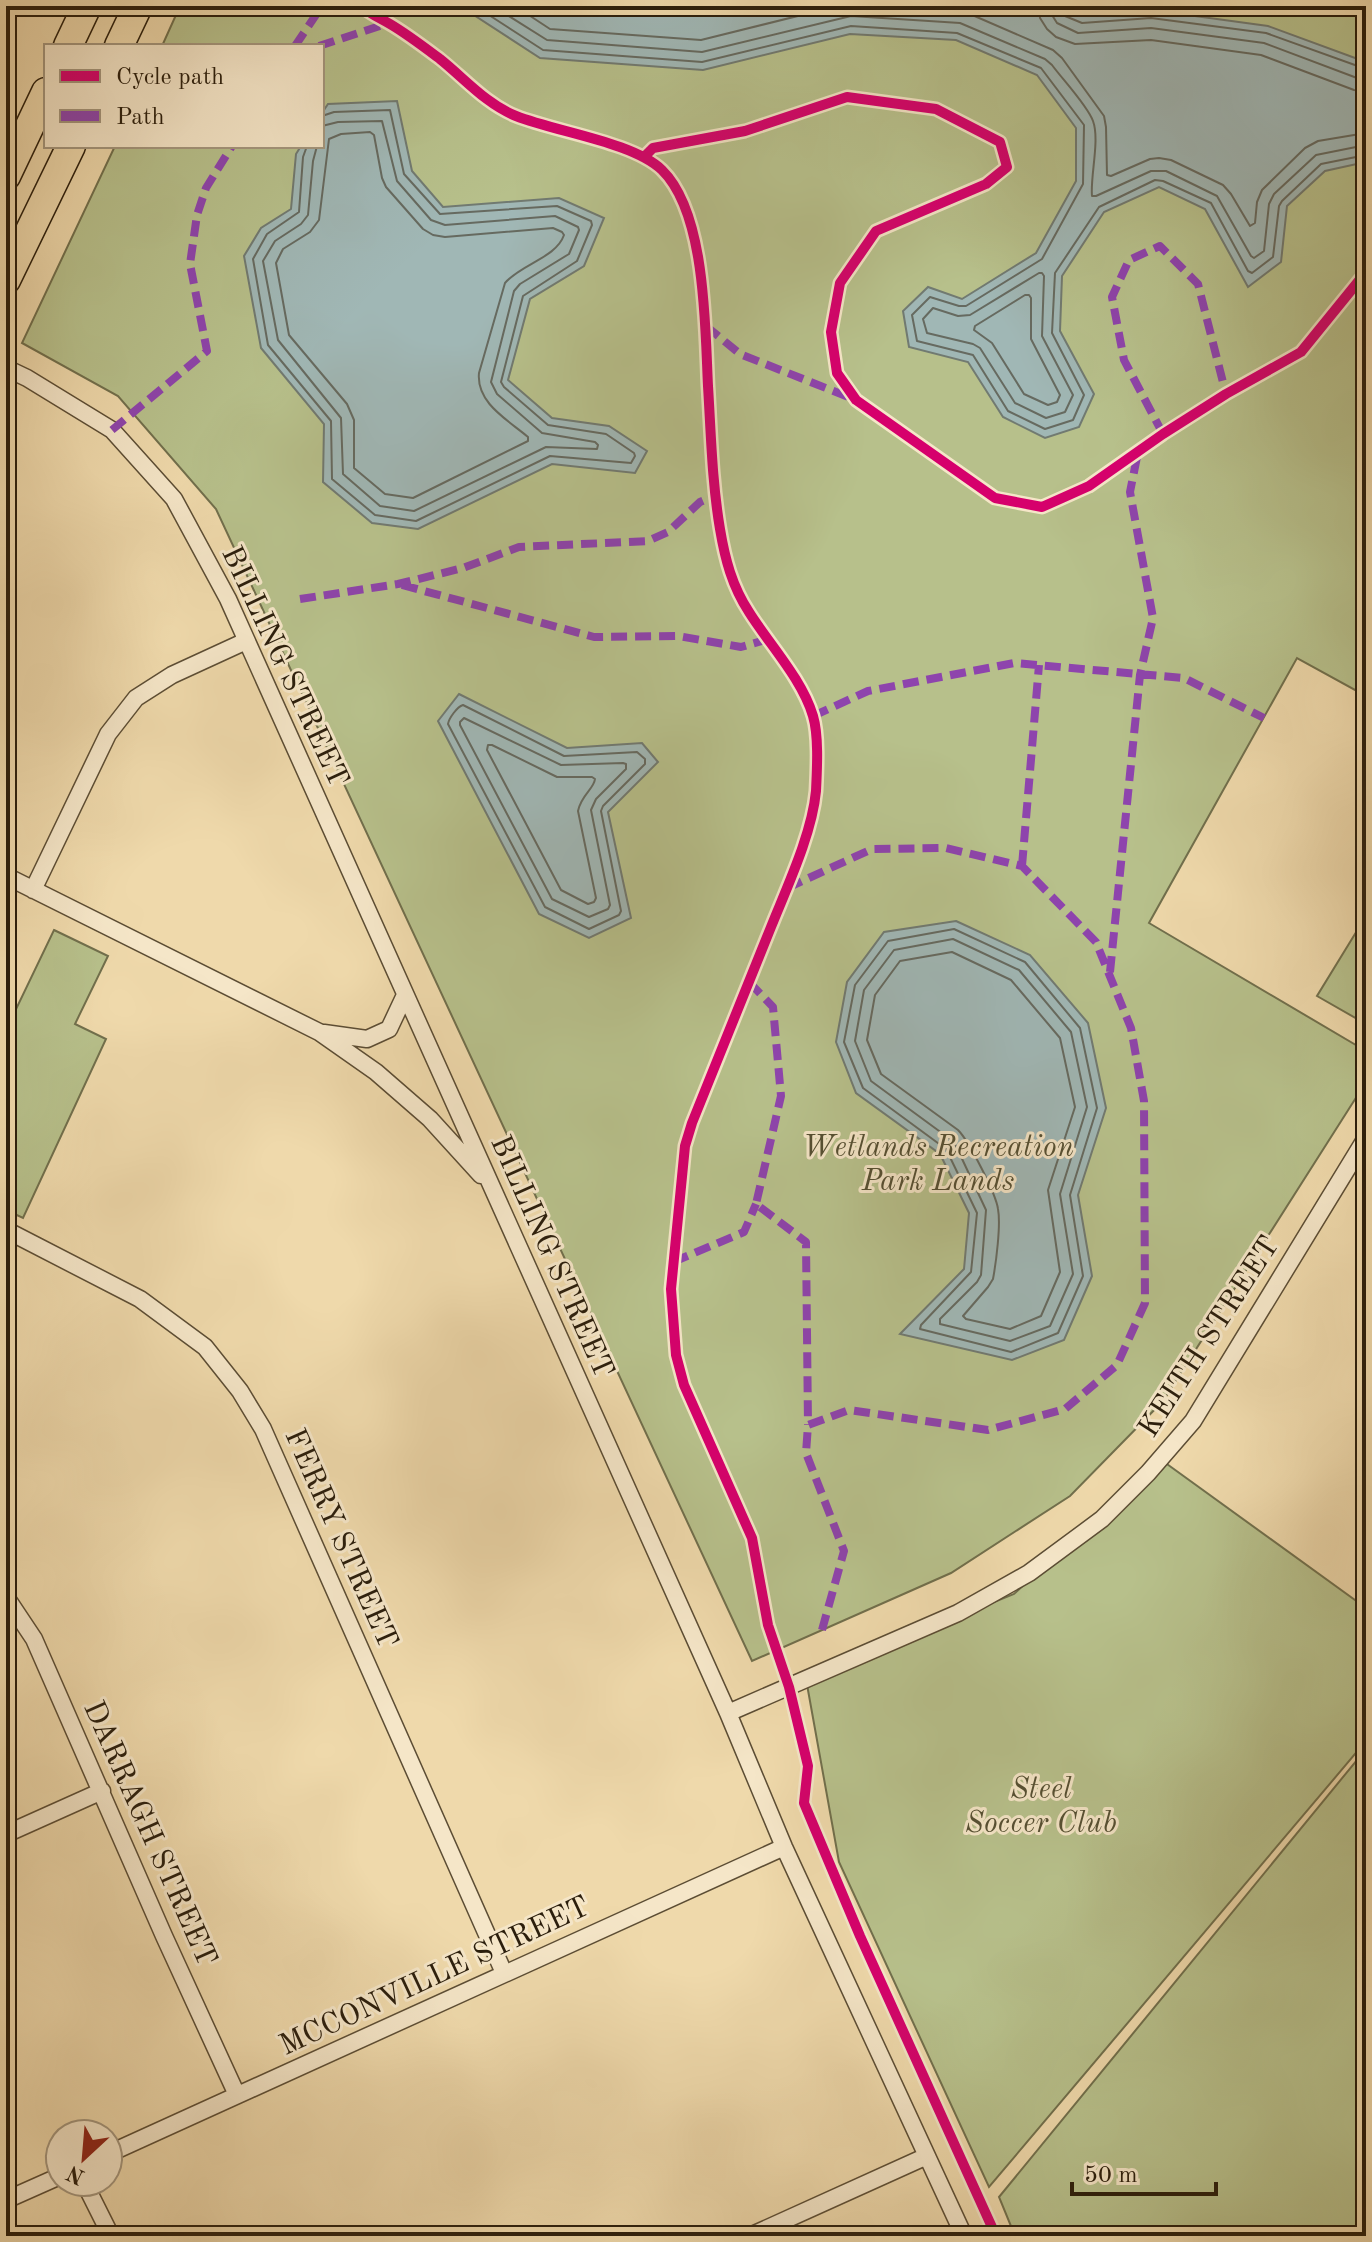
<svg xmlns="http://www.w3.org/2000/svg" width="1372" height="2242" font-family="'Old Standard TT',serif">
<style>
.green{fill:#b7c08b;stroke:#716f4c;stroke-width:2}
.water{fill:#a0b7b5;stroke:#717a71;stroke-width:2}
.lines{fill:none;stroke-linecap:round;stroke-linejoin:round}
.shore{stroke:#666a60;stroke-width:2}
.street-casing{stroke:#5c4d34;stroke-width:19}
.highway-casing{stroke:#2b1e0c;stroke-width:31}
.street{stroke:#f5e6c8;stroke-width:16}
.highway{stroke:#efd9ab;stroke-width:28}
.quiet{stroke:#8e44ad;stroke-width:8;stroke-dasharray:16 8;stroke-linecap:butt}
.cycleway-casing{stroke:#f5e6c8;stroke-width:15}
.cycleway{stroke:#d6006c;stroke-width:10}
.labels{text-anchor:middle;stroke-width:6;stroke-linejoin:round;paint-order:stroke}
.street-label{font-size:30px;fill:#2b1e0c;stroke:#f5e6c8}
.park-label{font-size:30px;font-style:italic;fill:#554f32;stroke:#f5e6c8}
</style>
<rect width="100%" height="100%" fill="#efd9ab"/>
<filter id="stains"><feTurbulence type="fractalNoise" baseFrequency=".0025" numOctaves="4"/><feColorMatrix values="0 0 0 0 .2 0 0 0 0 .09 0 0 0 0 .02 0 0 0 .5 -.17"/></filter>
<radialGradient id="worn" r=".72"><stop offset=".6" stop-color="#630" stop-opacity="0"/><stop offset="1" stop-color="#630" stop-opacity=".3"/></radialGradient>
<path class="green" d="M180,6H1366V696L1297,658L1149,923L1366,1051V1082L1163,1401L1070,1496L951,1573L752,1661L216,509L118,396L22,343L115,146H322V46H162Z
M1366,916V1024L1317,996Z
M54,930L108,956L75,1024L106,1039L23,1218L6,1210V1030Z
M1160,1459L1366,1608V1741L989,2187L839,1862L806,1679L1014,1594Z
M1366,1749V2236H1015L999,2197Z"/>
<path class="water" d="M460,6H1061L1083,15L1151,10L1268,26L1366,62V162L1325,171L1287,206L1281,262L1248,287L1205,209L1159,187L1104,212L1062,276L1060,331L1094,394L1079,427L1045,438L1003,417L968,362L909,347L903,311L928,287L962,299L1036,253L1076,181V128L1037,75L956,40L850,34L703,70L540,58Z
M397,101L412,171L443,207L559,198L604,218L584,266L530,299L508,380L552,418L609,426L647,451L635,473L552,464L418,529L372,523L323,482L324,424L261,348L244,256L261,228L291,209L296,154L301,146H322V113L328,104Z
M459,694L567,748L642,743L658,762L608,812L631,918L589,938L539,914L438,721Z
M956,921L1030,955L1088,1023L1106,1108L1078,1195L1092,1276L1064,1340L1012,1360L900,1334L964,1269L969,1213L940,1154L856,1093L836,1042L847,982L884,932Z"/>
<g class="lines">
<path class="shore" d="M475,6L543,50L702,62L851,26L957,33L1041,68L1084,125L1083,184L1042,259L966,306H959L930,297L912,315L917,341L973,355L1008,411L1045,429L1073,420L1084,395L1052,333L1055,273L1099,207L1155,180L1163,181L1211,203L1248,271L1252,273L1273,257L1279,206L1282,201L1321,164L1366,155
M493,6L547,40L702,52L851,16L960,23L1045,59L1052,65C1063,80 1087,105 1093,121C1100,140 1090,177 1092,196H1096L1151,171H1166L1217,196L1251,256L1254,258L1264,251L1269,204L1274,194L1316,155L1366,145
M515,6L550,29L701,40L838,6
M887,6L963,11L1053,50L1062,58L1104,116L1106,127L1107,175L1111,176L1150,159L1159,158L1171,160L1223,185L1231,194L1250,226L1255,223L1257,202L1262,190L1305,148L1318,141L1366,133
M1039,6L1040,18L1047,29L1056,37L1075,44L1151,40L1261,55L1354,90L1366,91
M1051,6L1052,15L1057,23L1078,33L1151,28L1264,43L1357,78L1366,79
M1061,6L1065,16L1082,23L1151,18L1266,33L1366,69
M370,132L374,135L382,178L386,187L423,229L433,235L445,237L553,228L562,232L564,235C556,258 521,264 505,283L479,373C476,403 508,420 528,437V441L413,498L385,494L354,468V420L347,404L289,335L276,263L283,249L310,232L319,220L329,139L341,134Z
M307,146L303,157L299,212L267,234L253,259L268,345L331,421L332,479L375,515L416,521L550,456L631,463L635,456L634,453L606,434L548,425L504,387L501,382L523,296L577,261L592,225L591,221L557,206L440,214L404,174L390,110L334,112L322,116
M317,146L313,161L308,215L301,224L275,241L263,261L278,340L341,418L343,474L380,506L414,511L546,447L597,449L598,445L595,442L542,433L497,394L491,382L514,291L520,284L569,254L579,230L578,227L555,216L445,225L431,220L397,181L382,121L338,122L322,126
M1039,273H1042L1044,276L1042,336L1073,395L1065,412L1046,418L1015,403L980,348L973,344L927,333L923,319L933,308L958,316L970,315Z
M1025,295H1029L1031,298V339L1060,395L1057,402L1048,405L1024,394L992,343L974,330L975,326Z
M463,705L564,756L637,752L645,759V764L603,806L601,811L621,911L619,915L589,929L545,907L448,724C449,718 457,707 463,705Z
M464,718L561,765L623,763L626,764V769L596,799L591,810L610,905L608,909L589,917L552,899L460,725V722Z
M488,745H492L557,777H592L595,779C594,789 581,795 578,811L596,898L594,902L588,904L561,890L487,750Z
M954,929L1025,962L1080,1028L1097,1108L1070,1195L1083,1276L1058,1333L1011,1352L920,1329L921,1325L971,1272L977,1213L946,1149L863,1088L844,1042L855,985L888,941Z
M953,939L1019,970L1071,1032L1087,1107L1060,1194L1073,1274L1050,1326L1010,1341L940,1324V1319L977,1282L981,1275L986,1210L956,1146L950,1139L871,1081L855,1041L864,990L894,950Z
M952,952L1011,980L1060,1038L1075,1107L1048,1190L1060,1272L1041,1316L1010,1329L966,1319L963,1316L988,1287L993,1279C996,1263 1001,1225 998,1209C996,1194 969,1141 958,1130L881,1074L867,1040L875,995L900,961Z"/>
<g class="street-casing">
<path id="street" d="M6,368L27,378L112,430L174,499L228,599L728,1713L784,1847L964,2236
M6,876L319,1032L376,1072L430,1119L481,1175
M33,890L108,734L136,698L172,675L246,641
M324,1033L367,1039L389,1029L405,995
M6,1230L140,1299L205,1347L240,1391L263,1429L504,1973
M6,1597L34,1639L164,1936L237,2095
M728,1713L958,1613L1029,1573L1102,1519L1148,1473L1193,1421L1366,1138
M6,1834L102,1791
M108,2154L784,1847
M84,2182L111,2236
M6,2200L60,2176
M750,2236L927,2156"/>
</g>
<g class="highway-casing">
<path id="highway" d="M68,46L87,6
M119,46L138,6
M6,176L46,92
M6,280L71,146"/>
</g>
<use href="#street" class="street"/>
<use href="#highway" class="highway"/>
<path class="quiet" d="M295,46L322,6
M319,46L389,23
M706,326L740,354L851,398
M112,430L207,351L190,264L197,215L206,188L232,146
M1163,434L1124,360L1112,297L1129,260L1160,246L1198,284L1226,394
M402,585L594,637L678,636L741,647L769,639
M300,599L398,584L463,568L519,547L648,541L668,532L700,502L716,495
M813,716L868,691L1014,663L1184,678L1264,718
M1022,866L1039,665
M787,888L872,849L946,848L1022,866L1096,942L1131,1028L1144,1101L1145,1303L1117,1365L1065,1409L988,1430L849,1410L808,1425L806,1453L844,1551L822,1630
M1110,972L1140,675L1153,618L1130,492L1138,452
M749,982L773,1007L781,1096L756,1204L806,1242L808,1425
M673,1262L744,1232L756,1204"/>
<g class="cycleway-casing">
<path id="cycleway" d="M361,6C370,14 380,18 390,24C407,34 424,47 440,59C465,79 486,104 516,116C556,132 633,142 662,170C706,213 705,327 708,386C711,434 712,482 720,529C725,559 732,586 749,612C769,644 802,679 813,716C819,736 817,770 816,791C812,834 787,887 771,927C745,992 719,1057 692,1123L685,1146L671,1289L676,1355L684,1385L752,1538L768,1625L789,1687L808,1766L804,1803L860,1936L996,2236
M644,157L653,148L745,131L847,97L936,109L1000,142L1007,167L986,184L876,231L840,283L831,332L837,373L856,400L995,498L1042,507L1089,486L1163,434L1226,394L1301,352L1366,272"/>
</g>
<use href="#cycleway" class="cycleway"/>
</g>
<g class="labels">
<g class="street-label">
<text transform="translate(286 666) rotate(65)" y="10">BILLING STREET</text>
<text transform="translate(553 1256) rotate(66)" y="10">BILLING STREET</text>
<text transform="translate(1208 1336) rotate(-57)" y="10">KEITH STREET</text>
<text transform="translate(342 1538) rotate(66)" y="10">FERRY STREET</text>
<text transform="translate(151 1833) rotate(66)" y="10">DARRAGH STREET</text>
<text transform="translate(434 1975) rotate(-25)" y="10">MCCONVILLE STREET</text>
</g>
<g class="park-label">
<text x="938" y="1156">Wetlands Recreation<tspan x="938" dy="34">Park Lands</tspan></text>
<text x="1041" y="1798">Steel<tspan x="1041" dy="34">Soccer Club</tspan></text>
</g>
</g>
<rect width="1372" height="2242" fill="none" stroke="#efd9ab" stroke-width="32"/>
<rect x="8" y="8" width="1356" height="2226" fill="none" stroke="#2b1e0c" stroke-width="4"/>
<rect x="16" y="16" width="1340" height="2210" fill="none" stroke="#2b1e0c" stroke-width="2"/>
<rect x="44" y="44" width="280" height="104" fill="#f5e6c8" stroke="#a4967d" stroke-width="2"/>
<rect x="60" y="70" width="40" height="12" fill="#d6006c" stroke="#a4967d" stroke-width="2"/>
<text x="116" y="84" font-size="24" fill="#2b1e0c">Cycle path</text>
<rect x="60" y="110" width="40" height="12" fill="#8e44ad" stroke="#a4967d" stroke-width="2"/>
<text x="116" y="124" font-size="24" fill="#2b1e0c">Path</text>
<g transform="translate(84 2158) rotate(206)"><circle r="38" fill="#f5e6c8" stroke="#a4967d" stroke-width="2"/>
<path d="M0-6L14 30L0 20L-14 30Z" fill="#8f2418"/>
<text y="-12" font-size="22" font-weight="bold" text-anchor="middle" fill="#2b1e0c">N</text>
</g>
<path d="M1072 2182v12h144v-12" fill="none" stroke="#2b1e0c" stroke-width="4"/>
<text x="1084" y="2182" font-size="24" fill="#2b1e0c" stroke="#f5e6c8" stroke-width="6" paint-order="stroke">50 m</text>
<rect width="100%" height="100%" filter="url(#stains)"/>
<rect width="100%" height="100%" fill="url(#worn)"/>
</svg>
